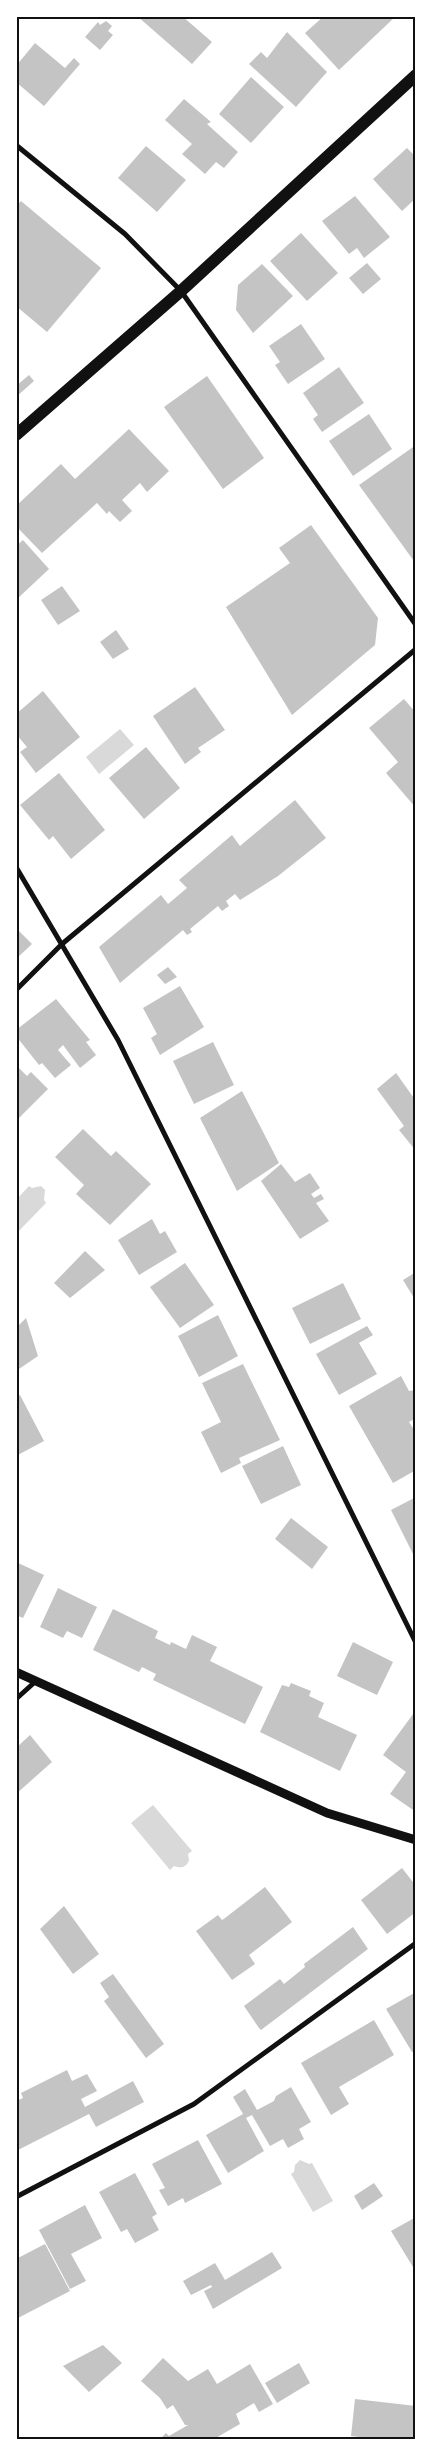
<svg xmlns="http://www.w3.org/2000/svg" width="432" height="2455" font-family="'PT Sans Narrow',sans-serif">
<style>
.water{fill:#d9d9d9}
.building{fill:#c4c4c4}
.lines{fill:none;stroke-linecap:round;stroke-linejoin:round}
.minor{stroke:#111;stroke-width:5}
.tertiary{stroke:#111;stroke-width:9}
.primary{stroke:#111;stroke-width:12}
.neatline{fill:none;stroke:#111;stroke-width:2}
</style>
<rect width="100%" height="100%" fill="#fff"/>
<path class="water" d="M120,729L134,745L99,774L86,757Z
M29,1186L32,1188L41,1186L45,1190L44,1200L46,1203L16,1234V1200Z
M153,1805L192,1851L188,1854L189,1860C187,1867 181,1869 174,1866L170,1870L131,1823Z
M300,2160L309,2164L312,2163L333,2201L313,2212L291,2174L294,2172L295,2165Z"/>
<path class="building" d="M137,16H182L212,42L192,64Z
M324,16H396L339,70L305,33Z
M106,21L112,26L108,31L113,35L100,50L85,37L98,22L100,25Z
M287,32L327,72L296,107L249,64L261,52L267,58Z
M35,43L65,68L74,58L80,64L44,106L16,82V66Z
M251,77L284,107L251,143L219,114Z
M184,99L211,122L207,124L238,152L224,168L216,162L205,174L182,154L192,144L165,120Z
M146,146L186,180L157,212L118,178Z
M407,148L416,157V198L402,211L373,179Z
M355,196L390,237L364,258L357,248L349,254L322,221Z
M21,201L101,268L47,332L16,306V206Z
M301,233L338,273L307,301L270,261Z
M367,263L381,279L363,294L349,278Z
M262,264L293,296L253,333L236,310L238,285Z
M301,324L325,359L288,384L275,365L280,362L269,346Z
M339,367L364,403L322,432L313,419L318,415L303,393Z
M29,375L34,381L16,397V386Z
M207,376L264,458L223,489L164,407Z
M369,414L392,449L353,476L329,441Z
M129,429L169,471L147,492L140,483L122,500L132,511L120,522L109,511L107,514L97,503L42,553L16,526V506L61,464L75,479Z
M416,445V564L359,485Z
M311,525L378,618L375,645L292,715L226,607L290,563L279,548Z
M23,540L49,569L16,600V546Z
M62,586L80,611L58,625L41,600Z
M116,630L129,649L113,659L100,642Z
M195,687L225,730L198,748L201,752L185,764L153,716Z
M43,691L80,737L36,773L20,752L27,747L16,734V714Z
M404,699L416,713V808L386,773L398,762L369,728Z
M146,747L180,788L144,819L109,778Z
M59,773L105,830L71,859L53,836L49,840L20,805Z
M295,800L326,838L278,876L240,900L235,894L226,901L229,906L222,911L218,906L190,929L192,932L187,935L183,930L120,983L99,947L161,895L168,904L187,888L179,880L232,835L240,846Z
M16,928L32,944L16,959Z
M168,967L177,977L165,984L157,975Z
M180,986L204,1027L160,1055L151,1038L157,1034L143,1008Z
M56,999L90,1040L86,1042L96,1055L80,1068L63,1045L58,1050L71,1065L55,1078L42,1063L39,1065L16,1036V1030Z
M213,1042L234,1085L194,1104L173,1061Z
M16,1065L27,1076L31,1072L48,1089L16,1121Z
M396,1073L416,1101V1151L399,1130L404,1126L377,1089Z
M242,1091L279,1163L237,1191L200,1118Z
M83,1129L111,1156L116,1151L151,1184L110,1225L76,1194L84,1185L55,1157Z
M281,1164L295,1182L310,1173L320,1188L311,1194L314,1198L321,1194L324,1199L316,1203L329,1221L300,1239L261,1181Z
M152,1219L160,1234L165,1231L177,1252L139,1275L118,1240Z
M85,1251L105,1270L70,1298L54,1283Z
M185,1263L214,1305L180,1328L150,1287Z
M416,1272V1297L414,1298L403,1280Z
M343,1283L361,1319L310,1344L292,1308Z
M218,1315L238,1356L199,1377L178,1336Z
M26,1318L38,1356L16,1371V1328Z
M367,1326L373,1335L359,1343L377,1374L339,1395L316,1354Z
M243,1364L280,1440L239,1458L241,1463L221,1473L201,1432L221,1422L202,1383Z
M401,1376L409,1391L416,1390V1418L409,1422L416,1433V1470L393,1483L349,1406Z
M20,1395L44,1441L16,1456V1397Z
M283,1446L301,1485L261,1504L242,1466Z
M416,1497V1555L414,1556L391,1510Z
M291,1518L328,1547L312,1569L275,1539Z
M16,1562L44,1575L23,1618L16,1615Z
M58,1588L97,1607L82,1638L67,1631L63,1638L40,1627Z
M113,1609L158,1631L155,1638L170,1645L171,1642L186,1649L192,1635L217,1647L210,1661L263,1687L245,1724L153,1680L156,1674L142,1667L139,1672L93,1650Z
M353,1642L393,1662L377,1695L337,1676Z
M291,1683L311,1691L309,1696L324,1703L318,1717L357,1735L340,1771L260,1732L282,1685L289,1687Z
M416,1710V1812L390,1794L406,1772L383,1755Z
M30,1735L52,1762L16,1794V1748Z
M402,1868L416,1886V1912L387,1934L361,1900Z
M265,1887L292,1922L249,1955L255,1964L232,1980L196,1931L218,1915L222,1920L225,1918Z
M64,1906L99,1954L73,1974L40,1929Z
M353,1927L368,1949L261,2030L259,2028L244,2006L280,1979L284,1984L305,1967L304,1964Z
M113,1974L164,2044L146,2058L104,2001L109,1997L100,1983Z
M416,1992V2050L412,2052L386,2009Z
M374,2020L394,2055L339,2087L349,2104L331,2115L301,2063Z
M67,2070L72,2081L87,2074L97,2091L81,2099L85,2107L133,2081L144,2102L96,2127L89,2114L16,2151V2101L23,2098L21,2093Z
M291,2087L311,2122L299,2129L304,2139L288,2148L283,2139L270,2146L252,2115L246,2118L264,2151L228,2173L206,2135L243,2114L233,2097L245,2089L257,2110L274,2101L276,2096Z
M198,2140L222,2184L185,2203L183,2198L168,2206L159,2190L165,2188L152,2164Z
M135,2173L157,2214L152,2217L159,2230L135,2243L127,2229L121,2232L99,2192Z
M374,2183L383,2196L362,2210L354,2196Z
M85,2205L102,2238L71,2254L86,2281L70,2289L39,2230Z
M416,2217V2272L391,2231Z
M45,2244L70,2291L18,2318L16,2314V2259Z
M272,2252L282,2268L213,2309L204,2291L212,2287L211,2285L191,2295L183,2281L215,2263L225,2280Z
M103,2345L122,2363L89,2392L63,2366Z
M163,2358L188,2381L208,2369L217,2384L207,2390L250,2364L273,2404L259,2412L254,2403L236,2414L240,2424L214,2439H160L166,2433L169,2436L188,2425H185L173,2405L167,2409L160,2398L141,2381Z
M299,2363L310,2383L277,2403L265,2383Z
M355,2399L416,2406V2439H359V2437L351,2436Z"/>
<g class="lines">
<path class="minor" d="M16,145L125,234L181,291L416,625
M16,867L118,1040L416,1643
M16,990L62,944L416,649
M16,1699L36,1681
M16,2197L194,2104L416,1943"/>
<path class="tertiary" d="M16,1672L327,1813L416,1840"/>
<path class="primary" d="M16,435L181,291L416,75"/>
</g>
<rect width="432" height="2455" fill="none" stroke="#ffffff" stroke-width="35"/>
<rect x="18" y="18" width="396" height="2420" class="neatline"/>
</svg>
